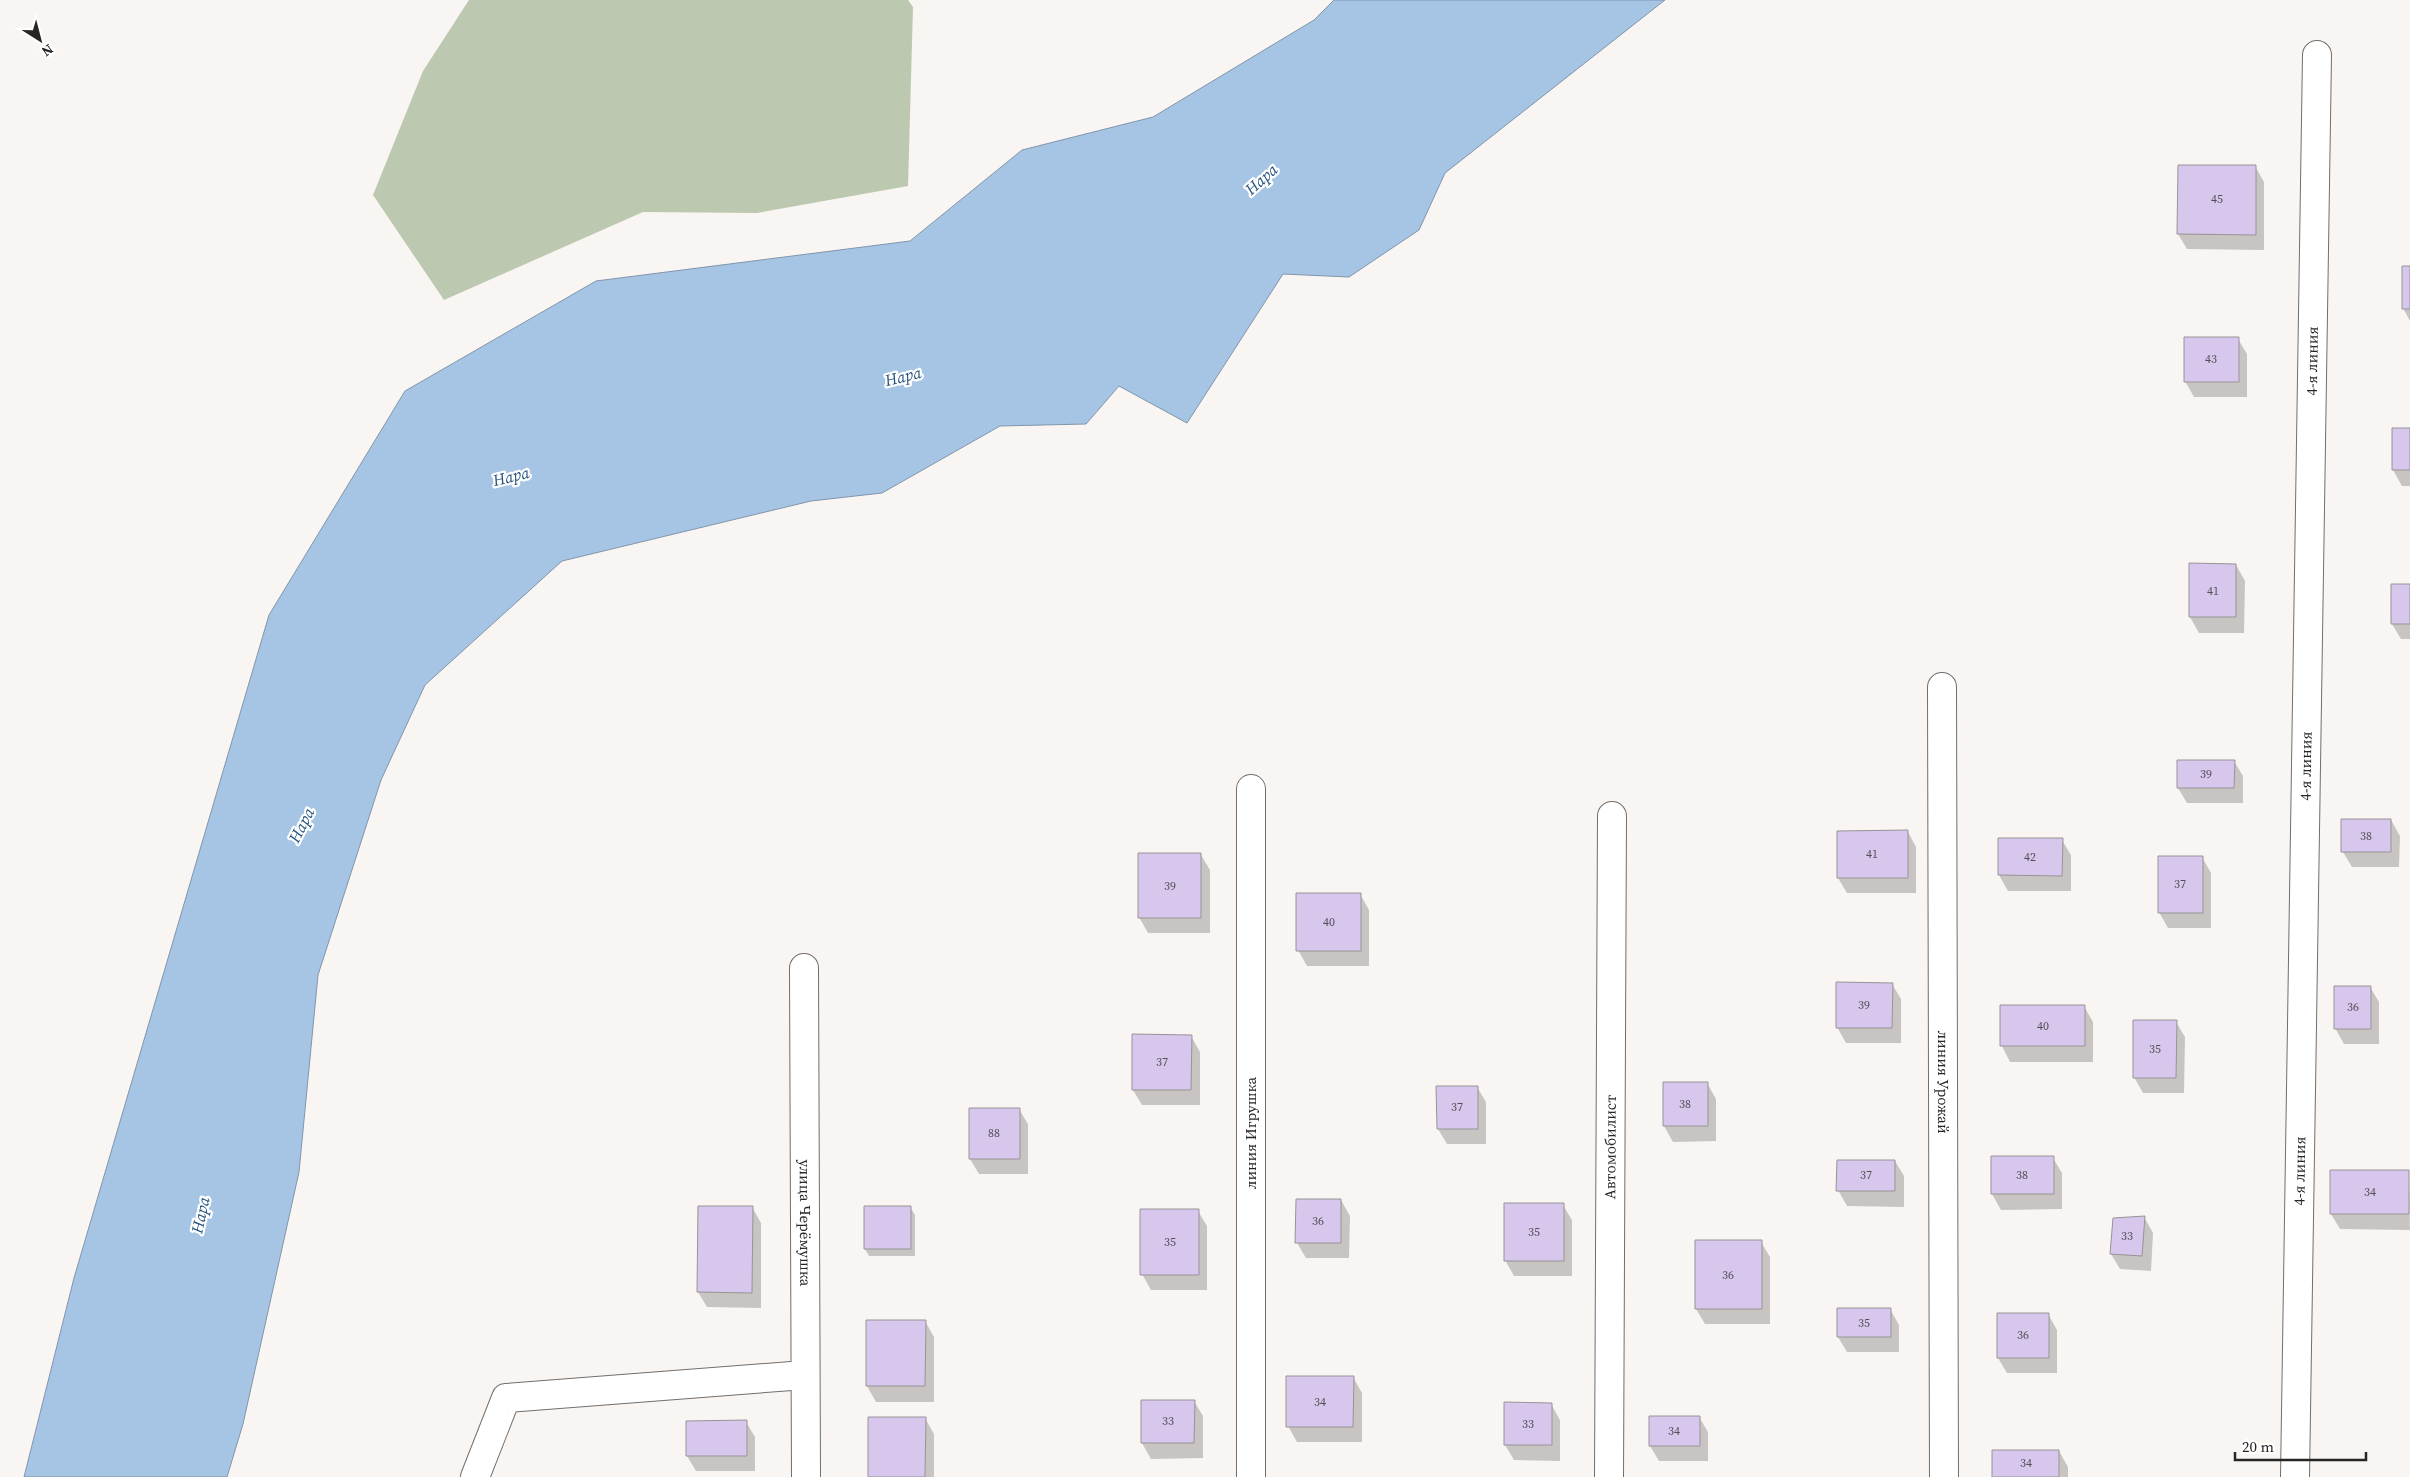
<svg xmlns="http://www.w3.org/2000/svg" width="2410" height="1477" font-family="'Source Serif 4',serif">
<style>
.green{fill:#bcc8af}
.water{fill:#a6c5e4;stroke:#8095ab}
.shadow{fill:#0003}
.building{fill:#d7c7ec;stroke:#969498}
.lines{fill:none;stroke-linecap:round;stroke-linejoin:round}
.street-casing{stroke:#716e6b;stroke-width:30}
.street{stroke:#fff;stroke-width:28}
.labels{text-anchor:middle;stroke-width:4.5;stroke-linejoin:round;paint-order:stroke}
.number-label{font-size:12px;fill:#544e57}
.street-label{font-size:15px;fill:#282625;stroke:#fff}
.water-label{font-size:16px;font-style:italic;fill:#27547e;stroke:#fff}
</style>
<rect width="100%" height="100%" fill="#f9f5f2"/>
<path class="green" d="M469,0H908L913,7L908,186L757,213L643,212L444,300L373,195L423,71Z"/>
<path class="water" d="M1334,0H1665L1445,173L1419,230L1349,277L1283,274L1187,423L1119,386L1086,424L1000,426L882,493L811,501L562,561L425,685L381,780L318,975L299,1172L243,1424L227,1477H24L74,1278L269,615L405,391L596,281L910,241L1022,150L1153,117L1314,20Z"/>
<path class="shadow" d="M2255,166L2264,182V250L2187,249L2178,234Z
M2410,267V321L2403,308Z
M2238,339L2247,354V397H2194L2185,381Z
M2410,429V486H2402L2393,470Z
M2190,565H2236L2245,581L2244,633H2199L2190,617Z
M2410,586V639H2401L2392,624Z
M2234,761L2243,776V803H2187L2178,788Z
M2391,820L2400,836L2399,867H2352L2343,852Z
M1908,832L1916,847V893H1847L1838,878Z
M1999,840H2062L2071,855V891H2008L1999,875Z
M1201,855L1210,870V933H1148L1139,917Z
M2202,857L2211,873V928H2168L2159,912Z
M1360,894L1369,910V966H1307L1298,950Z
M1892,984L1901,999V1043H1846L1837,1027Z
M2370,987L2379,1002V1044H2344L2335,1028Z
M2002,1006H2084L2093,1022V1062H2010L2002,1046Z
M2176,1022L2185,1037L2184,1093H2143L2134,1077Z
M1191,1036L1200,1052V1105H1142L1133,1090Z
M1664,1083H1707L1716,1099V1141L1673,1142L1664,1126Z
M1477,1087L1486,1102V1144H1447L1438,1129Z
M1019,1109L1028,1124V1174H979L970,1159Z
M1992,1158H2053L2062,1173V1209L2001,1210L1992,1194Z
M1895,1161L1904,1176V1207L1847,1206L1838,1190Z
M2409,1171L2410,1230L2340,1229L2331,1214Z
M1341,1200L1350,1216L1349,1258H1306L1297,1243Z
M1563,1205L1572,1220V1276H1514L1505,1260Z
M752,1207L761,1223V1308L707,1307L698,1292Z
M910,1207L915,1215V1256H869L865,1249Z
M1198,1211L1207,1226V1290H1151L1142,1274Z
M2144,1217L2153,1233L2151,1271L2120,1269L2111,1254Z
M1761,1242L1770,1257V1324H1705L1696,1309Z
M1890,1309L1899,1325V1352H1847L1838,1337Z
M2048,1314L2057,1330V1373H2007L1998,1358Z
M868,1321H925L934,1337V1402H876L867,1386Z
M1353,1377L1362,1393V1442H1297L1288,1426Z
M1194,1401L1203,1416V1458L1151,1459L1142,1443Z
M1551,1404L1560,1420V1461L1514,1460L1505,1445Z
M1699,1417L1708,1432V1461H1659L1650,1446Z
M925,1418L934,1434V1477H869Z
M746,1422L755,1437V1471H696L687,1456Z
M2059,1451L2068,1467V1477H1994Z"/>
<path class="building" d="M2178,165H2256V235L2177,234Z
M2402,266H2410V309H2402Z
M2184,337H2239V382H2184Z
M2392,428H2410V470H2392Z
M2189,563L2236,564V617H2189Z
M2391,584H2410V624H2391Z
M2177,760H2235L2234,788H2177Z
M2341,819H2391V852H2341Z
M1908,830V878H1837V831Z
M1998,838H2063L2062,876L1998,875Z
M1138,853H1201V918H1138Z
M2158,856H2203V913H2158Z
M1296,893H1361V951H1296Z
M1836,982L1893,983L1892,1028H1836Z
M2334,986H2371V1029H2334Z
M2000,1005H2085V1046H2000Z
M2133,1020H2177L2176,1078H2133Z
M1132,1034L1192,1035L1191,1090H1132Z
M1663,1082H1708V1126H1663Z
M1436,1086H1478V1129H1437Z
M969,1108H1020V1159H969Z
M1991,1156H2054V1194H1991Z
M1837,1160H1895V1191H1836Z
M2330,1170H2409V1214H2330Z
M1296,1199H1341V1243H1295Z
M1504,1203H1564V1261H1504Z
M698,1206H753L752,1293L697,1292Z
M864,1206H911V1249H864Z
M1140,1209H1199V1275H1140Z
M2145,1216L2142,1256L2110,1254L2113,1218Z
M1695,1240H1762V1309H1695Z
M1837,1308H1891V1337H1837Z
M1997,1313H2049V1358H1997Z
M866,1320H926L925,1386H866Z
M1286,1376H1354L1353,1427H1286Z
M1141,1400H1195L1194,1443H1141Z
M1504,1402L1552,1403V1445H1504Z
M1649,1416H1700V1446H1649Z
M868,1417H926L925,1477H868Z
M747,1420V1456H686V1421Z
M1992,1450H2059V1477H1992Z"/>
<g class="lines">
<g class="street-casing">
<g id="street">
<path id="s1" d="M1942,687L1944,1477"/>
<path id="s2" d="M804,968L806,1477"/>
<path d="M475,1477L506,1398L805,1375"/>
<path d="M1251,1477V789"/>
<path id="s3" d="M1609,1477L1612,816"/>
<path id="s4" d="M2295,1477L2317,55"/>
</g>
</g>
<use href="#street" class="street"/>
</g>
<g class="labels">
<g class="number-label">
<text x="2217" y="203">45</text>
<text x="2211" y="363">43</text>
<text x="2213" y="595">41</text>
<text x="2206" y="778">39</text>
<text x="2366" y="840">38</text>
<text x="1872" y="858">41</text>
<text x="2030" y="861">42</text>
<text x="2180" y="888">37</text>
<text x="1170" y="890">39</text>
<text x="1329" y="926">40</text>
<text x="1864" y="1009">39</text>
<text x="2353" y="1011">36</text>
<text x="2043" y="1030">40</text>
<text x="2155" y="1053">35</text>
<text x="1162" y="1066">37</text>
<text x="1685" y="1108">38</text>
<text x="1457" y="1111">37</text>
<text x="994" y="1137">88</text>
<text x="1866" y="1179">37</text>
<text x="2022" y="1179">38</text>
<text x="2370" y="1196">34</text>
<text x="1318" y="1225">36</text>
<text x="1534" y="1236">35</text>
<text x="2127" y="1240">33</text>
<text x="1170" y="1246">35</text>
<text x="1728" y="1279">36</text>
<text x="1864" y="1327">35</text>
<text x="2023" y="1339">36</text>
<text x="1320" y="1406">34</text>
<text x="1168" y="1425">33</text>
<text x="1528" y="1428">33</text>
<text x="1674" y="1435">34</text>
<text x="2026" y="1467">34</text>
</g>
<g class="street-label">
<text dy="5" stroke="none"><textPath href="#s4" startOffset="1116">4-я линия</textPath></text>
<text dy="5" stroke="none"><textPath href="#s4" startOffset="711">4-я линия</textPath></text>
<text dy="5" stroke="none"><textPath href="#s1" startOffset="395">линия Урожай</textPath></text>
<text transform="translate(1251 1133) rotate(-90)" y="5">линия Игрушка</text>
<text dy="5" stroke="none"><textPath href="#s3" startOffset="330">Автомобилист</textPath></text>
<text dy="5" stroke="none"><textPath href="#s4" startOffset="306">4-я линия</textPath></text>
<text dy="5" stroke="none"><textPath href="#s2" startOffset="255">улица Черёмушка</textPath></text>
</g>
<g class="water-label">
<text transform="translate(1261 179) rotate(-42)" y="6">Нара</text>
<text transform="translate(903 376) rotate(-14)" y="6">Нара</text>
<text transform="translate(511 476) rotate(-14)" y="6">Нара</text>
<text transform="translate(301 825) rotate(-63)" y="6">Нара</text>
<text transform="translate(200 1215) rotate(-78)" y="6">Нара</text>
</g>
</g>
<g transform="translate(40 40) rotate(144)" stroke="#ffffff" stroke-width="4" paint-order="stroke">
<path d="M0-4L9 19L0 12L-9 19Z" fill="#282625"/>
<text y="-8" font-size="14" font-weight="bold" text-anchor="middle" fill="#282625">N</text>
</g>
<path d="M2235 1452v8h131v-8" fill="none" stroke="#282625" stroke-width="2.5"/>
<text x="2242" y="1452" font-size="15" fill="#282625" stroke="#ffffff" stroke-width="4" paint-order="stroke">20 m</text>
</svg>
